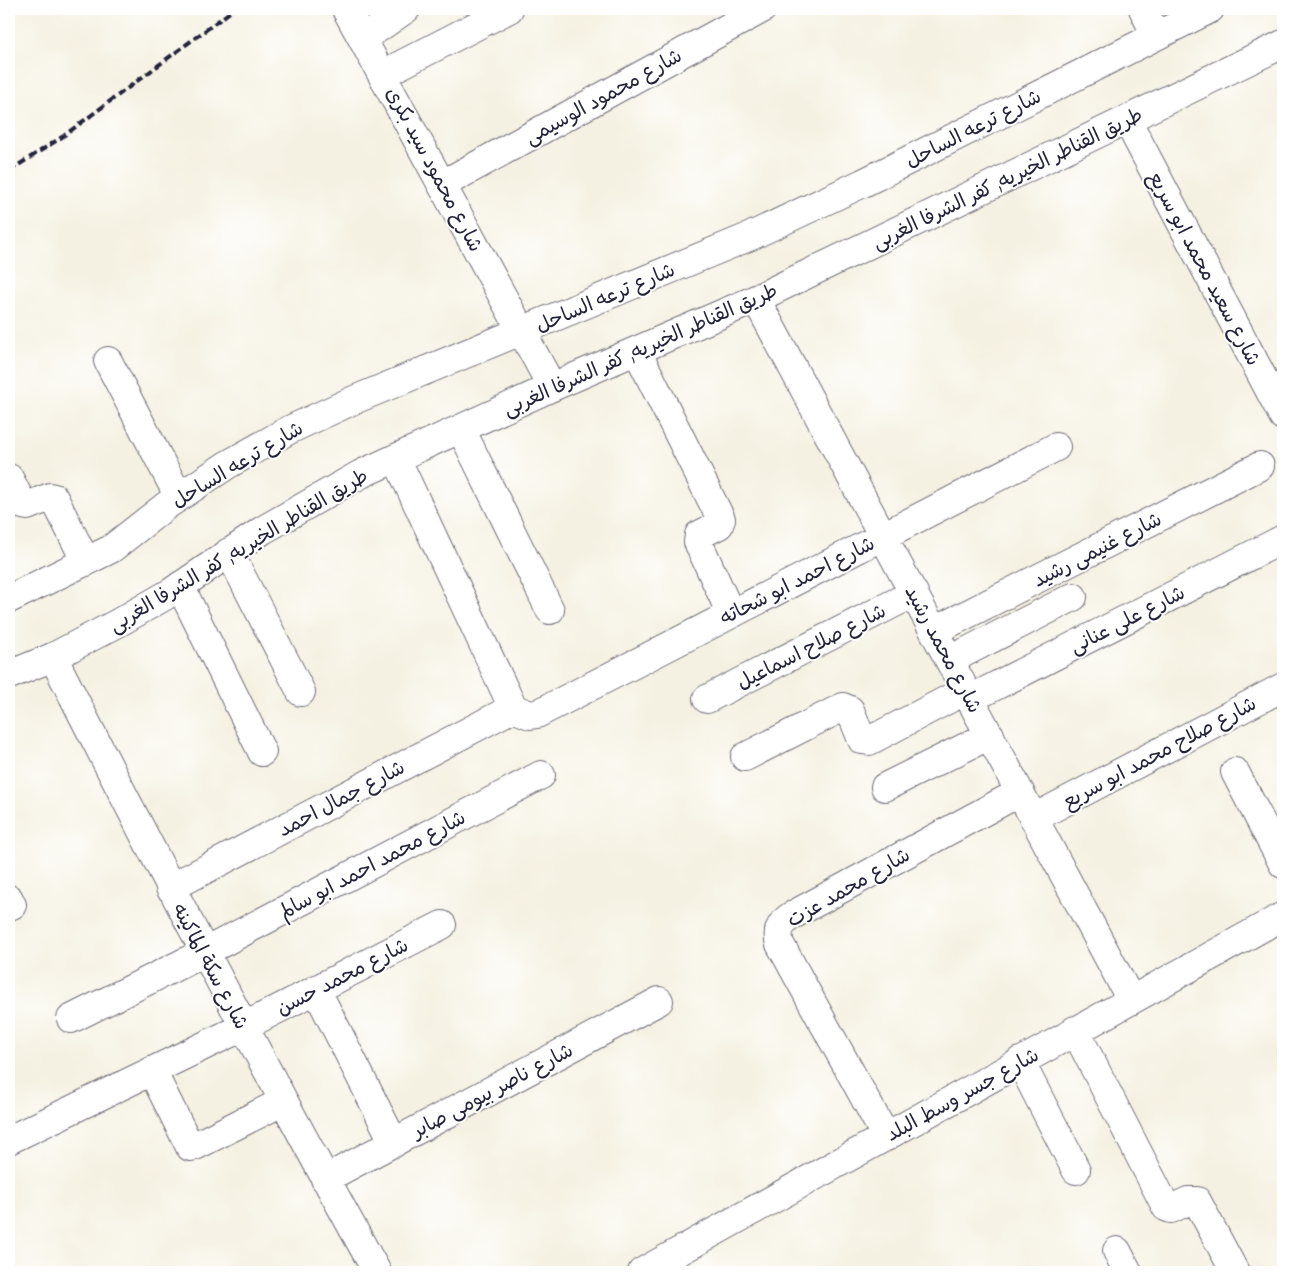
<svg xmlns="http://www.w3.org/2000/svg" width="1292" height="1281" font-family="'Indie Flower','Playpen Sans Arabic',sans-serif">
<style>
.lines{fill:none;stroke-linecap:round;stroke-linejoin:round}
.minor-casing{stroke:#6c6a75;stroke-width:30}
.tertiary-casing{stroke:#6c6a75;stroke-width:30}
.minor{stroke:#fff;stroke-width:28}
.tertiary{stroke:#fff;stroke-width:28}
.rail{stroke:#22223b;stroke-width:4;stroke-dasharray:8 4;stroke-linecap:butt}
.labels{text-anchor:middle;stroke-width:4;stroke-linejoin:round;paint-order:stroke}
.street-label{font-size:20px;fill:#22223b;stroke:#fff}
</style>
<rect width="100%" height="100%" fill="#fff"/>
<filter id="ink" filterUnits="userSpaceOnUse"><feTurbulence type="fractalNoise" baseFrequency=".02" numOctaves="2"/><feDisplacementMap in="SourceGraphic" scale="10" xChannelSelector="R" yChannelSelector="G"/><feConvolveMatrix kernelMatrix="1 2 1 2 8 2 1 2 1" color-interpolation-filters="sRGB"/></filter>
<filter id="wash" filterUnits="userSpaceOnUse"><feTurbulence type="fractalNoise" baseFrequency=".0096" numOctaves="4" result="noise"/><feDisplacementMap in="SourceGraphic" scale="20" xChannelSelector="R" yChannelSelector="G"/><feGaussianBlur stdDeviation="1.12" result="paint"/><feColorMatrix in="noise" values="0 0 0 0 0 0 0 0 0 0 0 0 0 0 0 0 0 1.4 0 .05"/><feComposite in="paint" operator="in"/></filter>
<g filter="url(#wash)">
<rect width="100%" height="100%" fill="#f5f1e2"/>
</g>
<g filter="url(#ink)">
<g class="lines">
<g class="minor-casing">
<path id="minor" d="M346,9L552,387
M1143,9L1156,36
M364,38L406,9
M383,74L509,9
M1127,120L1283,416
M443,184L762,9
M756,299L1131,1000
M637,351L721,519L719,525L699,535L698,542L731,614
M108,361L179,497
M461,429L550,610
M396,458L513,708L530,715L537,714L1056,447
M9,478L23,505L27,506L50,497L54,498L86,562
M229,552L301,692
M180,586L262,752
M9,599L111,549L167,505L227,465L289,430L354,400L751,236L863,183L1210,9
M934,631L1260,466
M53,657C158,864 264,1069 377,1272
M950,660L1073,597
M707,699L914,593
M970,699L1283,539
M745,757L843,707L850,710L862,740L869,741L966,690
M1235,772L1283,864
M885,787L990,735
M1034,818L1283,687
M170,888L513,708
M9,899L12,905
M316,989L394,1143
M71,1019L203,953L541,775
M1075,1030L1166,1207L1171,1209L1188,1201H1197L1235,1272
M1020,1061L1076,1170
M152,1071L190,1147L195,1146L282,1102
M886,1137L780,944C776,931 781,923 791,916L1020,792
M9,1140L243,1027L442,925
M325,1179L659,1001
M1117,1251L1128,1272
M642,1272L1283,916"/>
</g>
<g class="tertiary-casing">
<path id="tertiary" d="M9,675L53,657L118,623L170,593L263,530L361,474L552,387L756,299L1283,44"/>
</g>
<use href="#minor" class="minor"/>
<use href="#tertiary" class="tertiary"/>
<path class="rail" d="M9,171L62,137L234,9"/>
</g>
</g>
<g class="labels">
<g class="street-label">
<text transform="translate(603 96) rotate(-29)" y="7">شارع محمود الوسيمى</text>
<text transform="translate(973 128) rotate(-27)" y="7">شارع ترعه الساحل</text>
<text transform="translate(435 169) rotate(62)" y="7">شارع محمود سيد بكرى</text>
<text transform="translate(1007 178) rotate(-26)" y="7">طريق القناطر الخيريه, كفر الشرفا الغربى</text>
<text transform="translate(1205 268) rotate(62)" y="7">شارع سعيد محمد ابو سريع</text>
<text transform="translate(605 297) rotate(-23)" y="7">شارع ترعه الساحل</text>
<text transform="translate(640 349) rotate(-24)" y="7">طريق القناطر الخيريه, كفر الشرفا الغربى</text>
<text transform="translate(237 464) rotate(-31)" y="7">شارع ترعه الساحل</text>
<text transform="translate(1097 549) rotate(-27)" y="7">شارع غنيمى رشيد</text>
<text transform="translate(238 550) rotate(-31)" y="7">طريق القناطر الخيريه, كفر الشرفا الغربى</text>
<text transform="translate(797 580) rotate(-27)" y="7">شارع احمد ابو شحاته</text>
<text transform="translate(1127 619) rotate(-27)" y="7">شارع على عنانى</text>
<text transform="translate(811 646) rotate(-27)" y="7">شارع صلاح اسماعيل</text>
<text transform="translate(944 649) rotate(62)" y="7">شارع محمد رشيد</text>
<text transform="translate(1159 752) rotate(-28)" y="7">شارع صلاح محمد ابو سريع</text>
<text transform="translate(341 798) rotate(-28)" y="7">شارع جمال احمد</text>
<text transform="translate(372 864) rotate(-28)" y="7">شارع محمد احمد ابو سالم</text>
<text transform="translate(848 887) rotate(-30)" y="7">شارع محمد عزت</text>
<text transform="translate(211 966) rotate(62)" y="7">شارع سكة الماكينه</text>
<text transform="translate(342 976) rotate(-27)" y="7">شارع محمد حسن</text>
<text transform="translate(492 1090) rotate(-28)" y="7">شارع ناصر بيومى صابر</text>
<text transform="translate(962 1094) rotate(-29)" y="7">شارع جسر وسط البلد</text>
</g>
</g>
<rect width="1292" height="1281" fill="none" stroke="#fff" stroke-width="30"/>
</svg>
